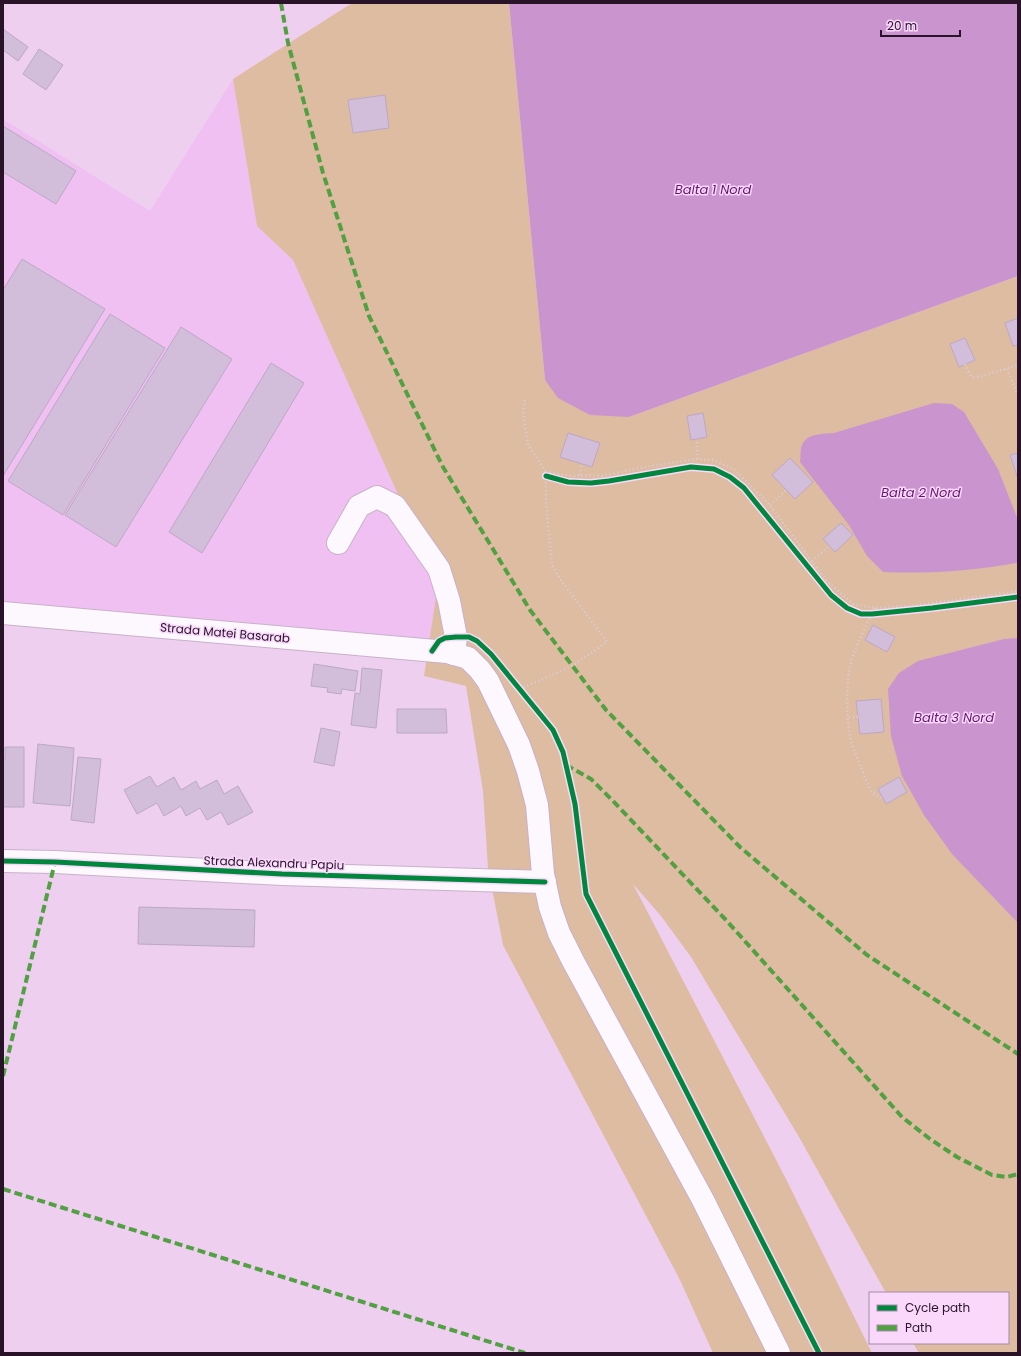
<svg xmlns="http://www.w3.org/2000/svg" width="1021" height="1356" font-family="Poppins,sans-serif">
<style>
.built{fill:#f0c0f2}
.green{fill:#ddbca1}
.water{fill:#ca94ce}
.building{fill:#d2beda;stroke:#bca8c4}
.lines{fill:none;stroke-linecap:round;stroke-linejoin:round}
.minor-casing{stroke:#c8b1ca;stroke-width:24}
.major-casing{stroke:#c8b1ca;stroke-width:24}
.path{stroke:#d9cfd9;stroke-width:2.5;stroke-dasharray:1 3;stroke-linecap:butt}
.minor{stroke:#fcf8fd;stroke-width:22}
.major{stroke:#fcf8fd;stroke-width:22}
.quiet{stroke:#51a042;stroke-width:4;stroke-dasharray:8 4;stroke-linecap:butt}
.cycleway-casing{stroke:#fad8fc;stroke-width:8}
.cycleway{stroke:#00873e;stroke-width:5}
.labels{text-anchor:middle;stroke-width:3;stroke-linejoin:round;paint-order:stroke}
.street-label{font-size:12px;fill:#281329;stroke:#fad8fc}
.water-label{font-size:13px;font-style:italic;fill:#67186d;stroke:#fad8fc}
</style>
<rect width="100%" height="100%" fill="#eecff0"/>
<path class="built" d="M233,79L257,226L293,260L438,584L430,644L3,603V119L150,211Z"/>
<path class="green" d="M352,3H509L545,380L629,417L1018,276V1353H919L913,1343H1008V1293H886L799,1137L691,957L661,916L633,884L786,1179L872,1353H713L680,1280L503,945L488,868L483,791L466,686L424,676L438,584L293,260L257,226L233,79Z"/>
<path class="water" d="M509,3H1018V276L629,417L590,415L558,398L545,380Z
M934,403L952,404L964,412L998,469L1018,520V562L1016,563C972,571 928,574 883,572L867,556L849,525L800,462C801,457 800,449 802,445C807,433 823,434 834,433Z
M1018,638V923L952,854L924,815L902,776L891,736L888,689L899,673L918,661L1004,639Z"/>
<path class="building" d="M3,29L28,47L18,61L3,50Z
M39,49L63,65L46,90L23,74Z
M385,95L389,128L353,133L348,100Z
M3,126L76,171L56,204L3,172Z
M22,259L105,309L3,476V290Z
M110,314L165,348L63,515L8,481Z
M1018,318V345L1013,346L1005,323Z
M181,327L232,359L116,547L65,515Z
M965,338L975,360L959,367L950,344Z
M271,363L304,383L202,553L169,532Z
M703,413L707,437L691,440L687,416Z
M568,433L600,443L592,467L560,457Z
M1018,453V479L1010,455Z
M790,458L813,482L795,499L772,475Z
M841,523L853,535L835,552L823,539Z
M873,625L895,637L887,652L865,640Z
M314,664L358,671L355,691L342,689L341,694L327,692L328,688L311,686Z
M362,668L382,670L376,728L351,725L355,693L360,694Z
M881,699L884,732L860,734L856,701Z
M397,709H446L447,733H397Z
M321,728L340,732L334,766L314,762Z
M38,744L74,748L70,806L33,803Z
M5,747H24V807H3V759H5Z
M78,757L101,759L94,823L71,820Z
M150,776L157,787L174,777L181,790L196,781L200,789L217,780L224,794L238,786L253,812L228,825L221,812L207,820L200,808L186,816L181,806L164,816L157,803L137,814L124,790Z
M899,777L907,792L886,804L878,789Z
M139,907L255,910L254,947L138,944Z"/>
<g class="lines">
<g class="minor-casing">
<path id="minor" d="M338,543L359,506L377,497L395,506L439,569L449,601L456,637L454,654
M3,861L55,862L282,874L545,882"/>
</g>
<g class="major-casing">
<path id="major" d="M3,613L447,652L468,658L480,670L488,681L519,745L528,771L537,805L543,874L550,907L559,933L573,961L703,1200L779,1353"/>
</g>
<path class="path" d="M965,364L969,373L972,377H979L1018,365
M1007,369L1018,395
M697,459V439
M546,472L572,476L608,475L638,468L697,459L713,460L734,469L768,503L826,580L853,604L875,608L911,606L1018,591
M580,475L582,463
M770,505L786,490
M812,561L829,546
M875,608C867,625 856,644 851,662C846,682 846,715 850,735C852,747 858,759 862,770C867,782 870,796 883,798
M520,689L572,666L607,642L562,582L552,565L546,501V472L528,445L523,411L525,399
M849,717H858"/>
<use href="#minor" class="minor"/>
<use href="#major" class="major"/>
<path class="quiet" d="M281,3L288,43L323,173L369,316L443,467L530,610L606,710L740,847L867,955L1018,1054
M566,765L591,779L612,800L726,920L902,1117L930,1139L957,1157L992,1175L1007,1177L1018,1174
M3,1076L55,862
M3,1189L525,1353"/>
<g class="cycleway-casing">
<path id="cycleway" d="M546,476L568,482L591,483L609,481L691,467L714,469L730,477L744,488L831,595L847,608L861,614H872L932,608L1018,597
M432,651L439,641L445,638L456,637H469L477,641L491,654L553,730L563,752L575,804L586,894L819,1353
M3,861L55,862L282,874L545,882"/>
</g>
<use href="#cycleway" class="cycleway"/>
</g>
<g class="labels">
<g class="street-label">
<text transform="translate(225 633) rotate(5)" y="4">Strada Matei Basarab</text>
<text transform="translate(274 863) rotate(2)" y="4">Strada Alexandru Papiu</text>
</g>
<g class="water-label">
<text x="713" y="194">Balta 1 Nord</text>
<text x="921" y="497">Balta 2 Nord</text>
<text x="954" y="722">Balta 3 Nord</text>
</g>
</g>
<rect width="1021" height="1356" fill="none" stroke="#281329" stroke-width="8"/>
<rect x="869" y="1292" width="140" height="52" fill="#fad8fc" stroke="#a689a8"/>
<rect x="877" y="1305" width="20" height="6" fill="#00873e" stroke="#a689a8"/>
<text x="905" y="1312" font-size="12" fill="#281329">Cycle path</text>
<rect x="877" y="1325" width="20" height="6" fill="#51a042" stroke="#a689a8"/>
<text x="905" y="1332" font-size="12" fill="#281329">Path</text>
<path d="M881 30v6h79v-6" fill="none" stroke="#281329" stroke-width="2"/>
<text x="887" y="30" font-size="12" fill="#281329" stroke="#fad8fc" stroke-width="3" paint-order="stroke">20 m</text>
</svg>
